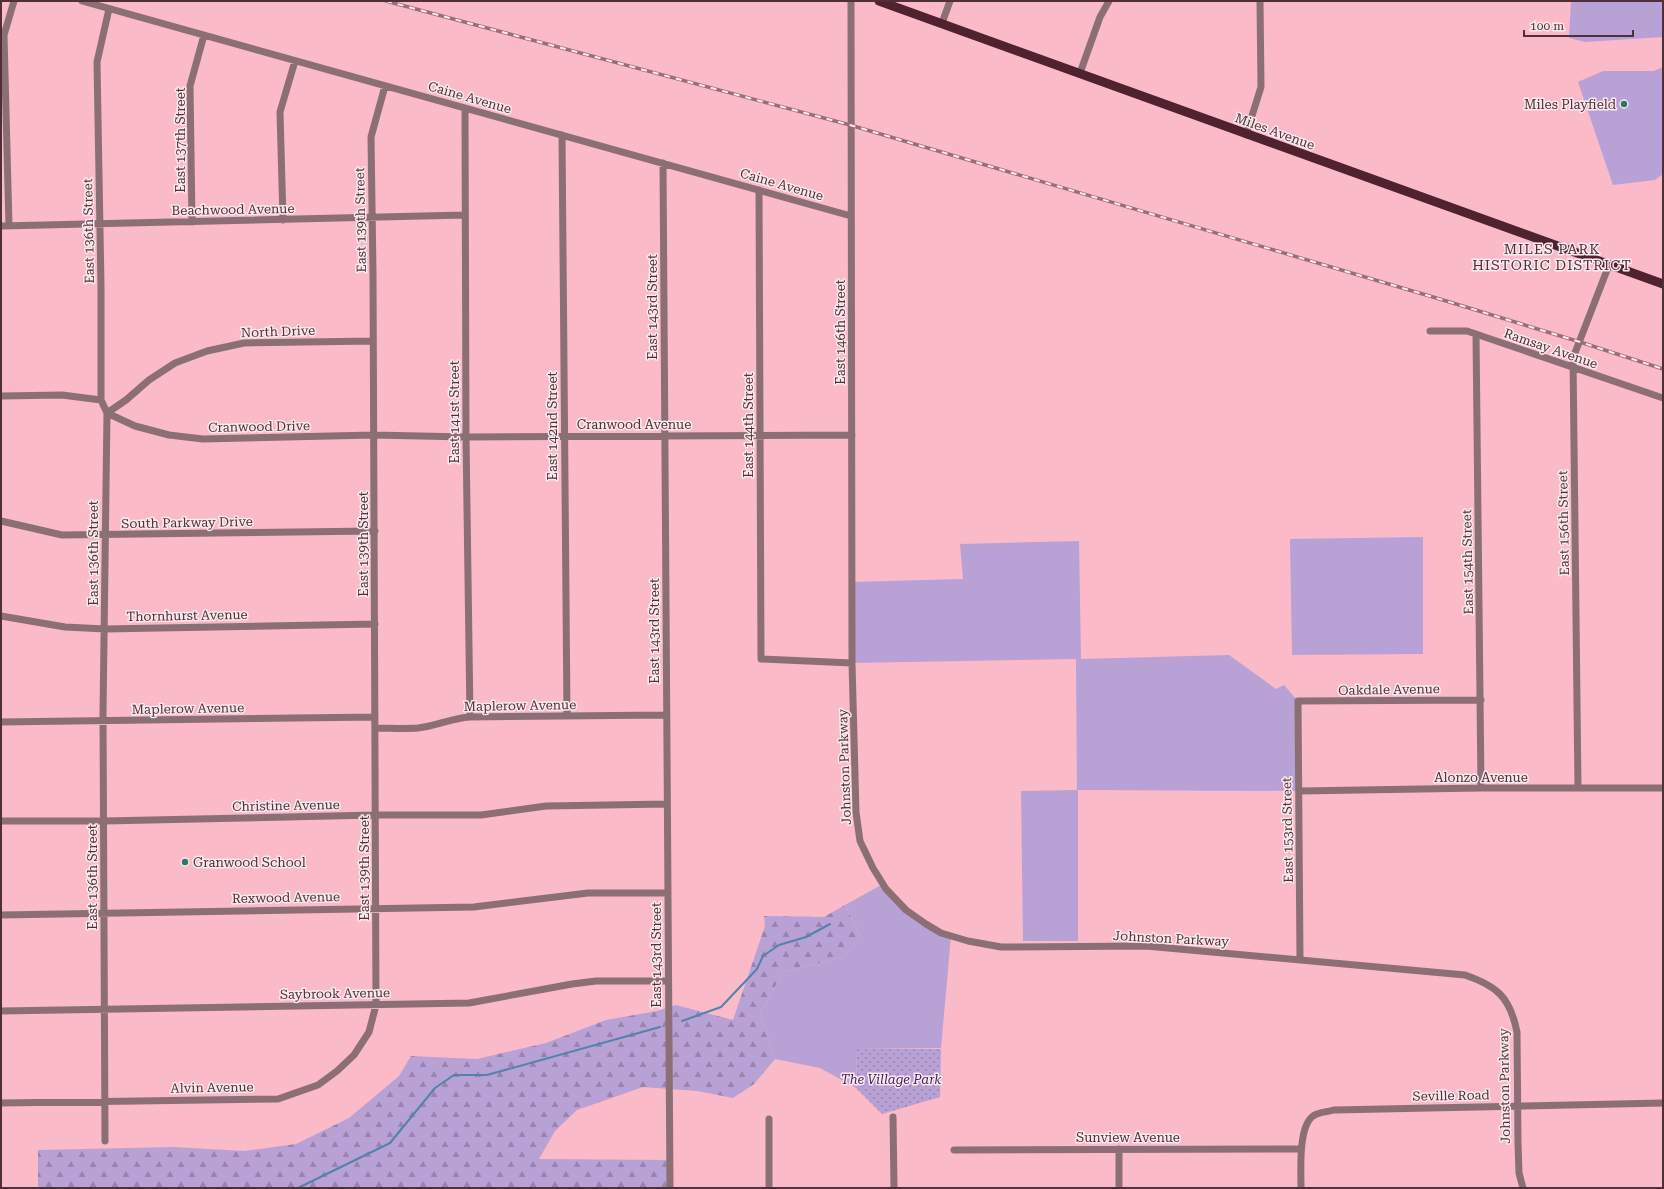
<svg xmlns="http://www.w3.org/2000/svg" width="1664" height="1189" font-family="'Roboto Serif',serif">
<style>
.green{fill:#b8a1d5}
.forest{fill:url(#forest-firs)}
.park{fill:url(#park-dots)}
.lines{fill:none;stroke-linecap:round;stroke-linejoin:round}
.stream{stroke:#5183ac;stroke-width:2}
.minor{stroke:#8c6f75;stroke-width:7}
.major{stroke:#50212e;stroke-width:9}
.rail-casing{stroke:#9c6d78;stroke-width:3.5}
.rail{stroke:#fbeaed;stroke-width:2;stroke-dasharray:6;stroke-linecap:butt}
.poi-dot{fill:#2e756d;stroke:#fbeaed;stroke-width:1.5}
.labels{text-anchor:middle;stroke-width:3;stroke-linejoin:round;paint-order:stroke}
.street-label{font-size:13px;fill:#503038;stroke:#fbeaed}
.poi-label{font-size:13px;fill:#503038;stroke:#fbeaed;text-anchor:end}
.park-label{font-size:13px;font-style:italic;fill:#401e60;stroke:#fbeaed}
.neighbourhood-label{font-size:14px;letter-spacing:1px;fill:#503038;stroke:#fbeaed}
</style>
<defs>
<pattern id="forest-firs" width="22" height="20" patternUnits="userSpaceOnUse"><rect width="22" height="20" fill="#b8a1d5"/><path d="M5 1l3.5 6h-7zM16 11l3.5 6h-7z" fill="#9884ae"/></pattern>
<pattern id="park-dots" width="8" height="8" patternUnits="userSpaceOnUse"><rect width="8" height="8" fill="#b8a1d5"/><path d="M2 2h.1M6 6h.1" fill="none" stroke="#9884ae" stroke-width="1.8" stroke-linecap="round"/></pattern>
</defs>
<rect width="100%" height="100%" fill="#fabac8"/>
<path class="green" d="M1571,1H1663V37L1585,42L1569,38Z
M1663,67V174L1655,180L1613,185L1578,82L1603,71H1654Z
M1423,537V654L1292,655L1290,539Z
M1079,541L1081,659L1229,655L1276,689L1284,685L1298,701L1299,791L1078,790V941H1023L1021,791L1077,790L1076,659L852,663V582L963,579L960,544Z
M883,884L906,910L951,936L941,1048L857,1049L856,1088L820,1068L775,1059L760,1014L783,972L845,957L860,935L845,905Z"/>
<path class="forest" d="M845,905L860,935L845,957L783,972L760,1014L775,1059L754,1084L733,1098L697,1091L643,1087L577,1110L555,1131L539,1159L669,1160L670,1188H38V1150L173,1147L244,1151L296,1144L349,1118L399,1076L411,1056L477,1059L546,1043L606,1020L657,1011L676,1005L733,1020L765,926L764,916L824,917Z"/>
<path class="park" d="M857,1049H941L940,1097L882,1114L856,1088Z"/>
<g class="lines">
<path class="stream" d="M682,1021L721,1007L757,969L763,956L779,945L806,937L830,924
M298,1188L390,1143L435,1088L454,1075H487L660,1027"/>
<path class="minor" d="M82,1L851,216
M851,1L852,663L856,812L860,841L873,868L886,889L906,910L926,924L941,933L968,941L1001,947L1146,946L1465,975C1497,986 1510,997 1517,1032L1518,1143L1519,1173L1523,1188
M942,23L950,1
M1080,73L1100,17L1109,1
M465,108L466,437L470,717
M562,135L567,716
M1246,135L1261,87L1260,1
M663,163L670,1188
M759,190L761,659L852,663
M283,220L280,112L295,61
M192,222L190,86L204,35
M1,226L465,215
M9,226L4,35L14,1
M1430,331H1467L1663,398
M1476,335L1481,788
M1,396L62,395L101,400
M107,413L135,426L169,435L203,439L374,435L466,437L852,435
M107,413L126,400L149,380L175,363L207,351L244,343L373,341
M1,521L62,535L375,531
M1,616L65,627L105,629L375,624
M1,722L375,717
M375,728C389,728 404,729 418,728C436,726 452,718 470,717L666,715
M1578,788L1573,358L1609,265
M1299,791L1481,788H1663
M1,821H104L376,815H481L546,806L667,804
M1,915L474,907L588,893H667
M1300,959L1298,701L1481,700
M1,1011L469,1003L572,984L596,981H668
M1,1103L278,1099L318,1085L337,1071L354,1055L369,1032L376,1005L373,274L371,137L385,86
M893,1117L894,1188
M769,1119V1188
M105,1141L103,714L107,413L101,400V286L97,62L109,9
M1119,1149V1188
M954,1150L1301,1149
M1301,1188C1301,1171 1298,1127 1313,1116C1318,1112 1328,1112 1334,1110L1663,1103"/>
<path class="major" d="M879,1L1663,284"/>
<g class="rail-casing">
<path id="rail" d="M386,1L850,125L1443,300L1580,342L1663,369"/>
</g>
<use href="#rail" class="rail"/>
</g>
<g class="poi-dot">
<circle cx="1624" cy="104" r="4"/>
<circle cx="185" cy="862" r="4"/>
</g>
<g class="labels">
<g class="street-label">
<text transform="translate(470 97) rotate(16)" y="5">Caine Avenue</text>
<text transform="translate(1275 131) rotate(20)" y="5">Miles Avenue</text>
<text transform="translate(180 140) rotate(-90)" y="5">East 137th Street</text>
<text transform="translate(782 184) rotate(16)" y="5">Caine Avenue</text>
<text transform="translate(233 209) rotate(-1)" y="5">Beachwood Avenue</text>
<text transform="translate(360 220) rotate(-91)" y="5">East 139th Street</text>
<text transform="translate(88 231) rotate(-91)" y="5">East 136th Street</text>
<text transform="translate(652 307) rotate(-90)" y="5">East 143rd Street</text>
<text transform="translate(278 331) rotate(-2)" y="5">North Drive</text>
<text transform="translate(840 332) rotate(-90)" y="5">East 146th Street</text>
<text transform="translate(1551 348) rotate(19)" y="5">Ramsay Avenue</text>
<text transform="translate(454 412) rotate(-90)" y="5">East 141st Street</text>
<text x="634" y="429">Cranwood Avenue</text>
<text transform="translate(748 425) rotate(-90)" y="5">East 144th Street</text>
<text transform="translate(259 426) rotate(-1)" y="5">Cranwood Drive</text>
<text transform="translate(552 426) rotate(-90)" y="5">East 142nd Street</text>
<text transform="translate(187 522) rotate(-1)" y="5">South Parkway Drive</text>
<text transform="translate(1563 523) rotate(-91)" y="5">East 156th Street</text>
<text transform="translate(363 544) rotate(-90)" y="5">East 139th Street</text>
<text transform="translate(93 553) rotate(-90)" y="5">East 136th Street</text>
<text transform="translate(1467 562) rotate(-91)" y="5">East 154th Street</text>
<text transform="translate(187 615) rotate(-1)" y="5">Thornhurst Avenue</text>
<text transform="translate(654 631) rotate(-90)" y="5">East 143rd Street</text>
<text transform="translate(1389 689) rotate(-1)" y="5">Oakdale Avenue</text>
<text transform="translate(520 705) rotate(-1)" y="5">Maplerow Avenue</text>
<text transform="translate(188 708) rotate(-1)" y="5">Maplerow Avenue</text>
<text transform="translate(844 767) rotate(-92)" y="5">Johnston Parkway</text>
<text x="1481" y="782">Alonzo Avenue</text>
<text transform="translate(286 805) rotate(-1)" y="5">Christine Avenue</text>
<text transform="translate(1287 830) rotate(-91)" y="5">East 153rd Street</text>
<text transform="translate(364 868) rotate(-90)" y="5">East 139th Street</text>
<text transform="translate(92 877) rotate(-90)" y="5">East 136th Street</text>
<text transform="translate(286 897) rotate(-1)" y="5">Rexwood Avenue</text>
<text transform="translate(1171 938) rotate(3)" y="5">Johnston Parkway</text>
<text transform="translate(656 955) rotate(-90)" y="5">East 143rd Street</text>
<text transform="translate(335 993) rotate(-1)" y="5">Saybrook Avenue</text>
<text transform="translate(1504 1086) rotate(-91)" y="5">Johnston Parkway</text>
<text transform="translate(212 1087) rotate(-1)" y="5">Alvin Avenue</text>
<text transform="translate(1451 1095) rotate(-1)" y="5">Seville Road</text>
<text x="1128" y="1142">Sunview Avenue</text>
</g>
<g class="poi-label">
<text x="1616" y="109">Miles Playfield</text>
<text x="193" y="867" text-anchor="start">Granwood School</text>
</g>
<g class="park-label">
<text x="891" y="1084">The Village Park</text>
</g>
<g class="neighbourhood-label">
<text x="1552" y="254">MILES PARK<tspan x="1552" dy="16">HISTORIC DISTRICT</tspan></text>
</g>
</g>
<rect width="1664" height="1189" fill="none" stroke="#503038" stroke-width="4"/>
<path d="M1524 30v6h109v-6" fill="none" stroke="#503038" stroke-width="2"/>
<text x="1530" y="30" font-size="12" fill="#503038" stroke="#fbeaed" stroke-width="3" paint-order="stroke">100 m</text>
</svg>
